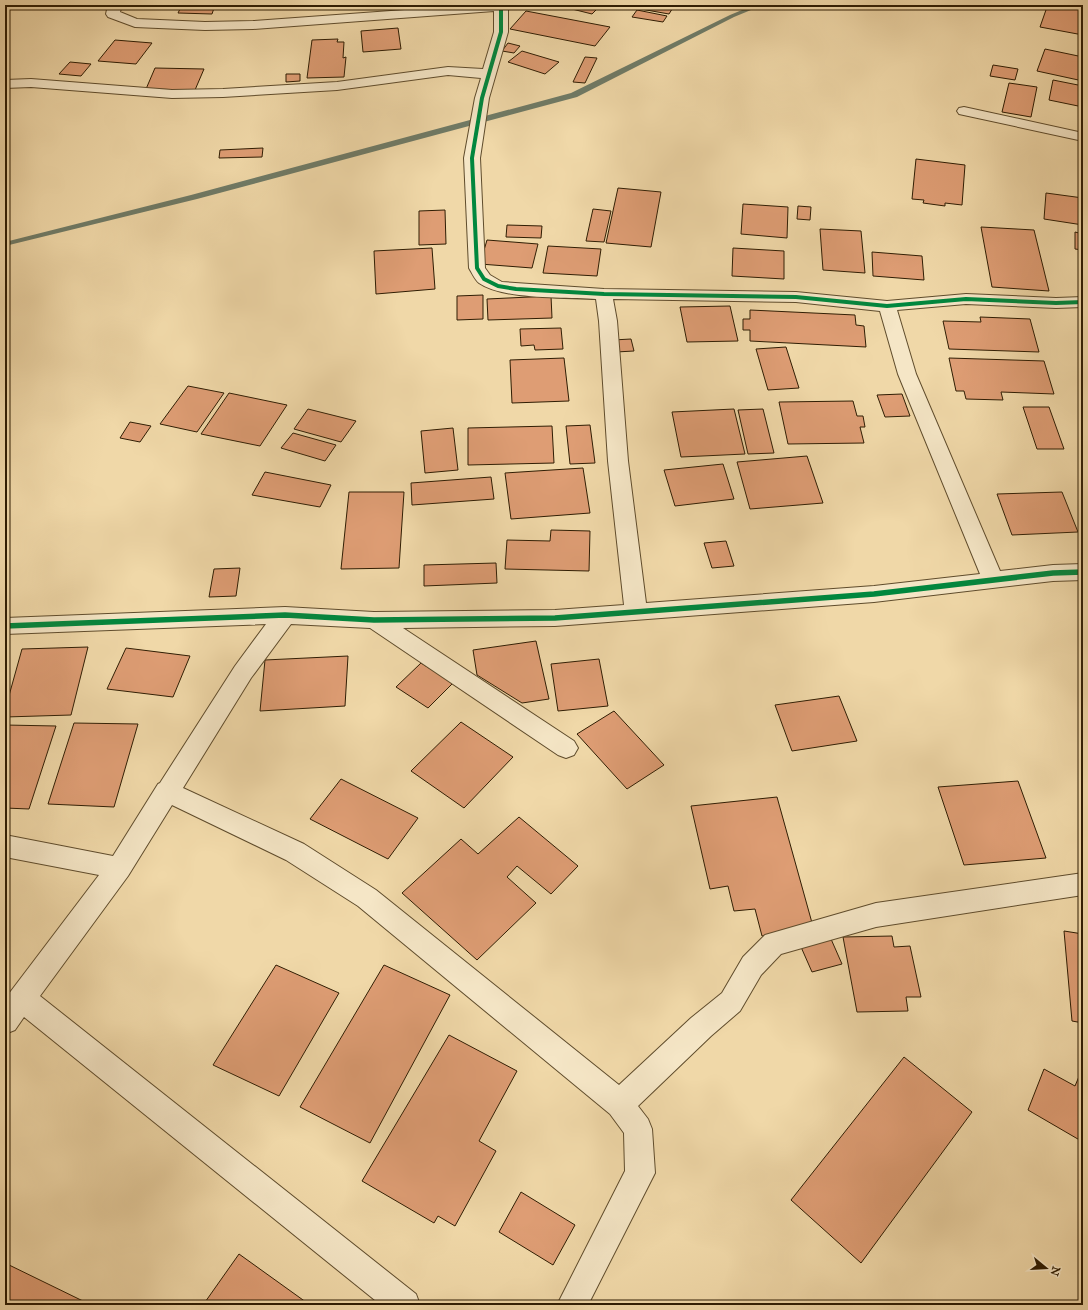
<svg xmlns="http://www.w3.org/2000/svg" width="1088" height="1310" font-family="'IM FELL Great Primer',serif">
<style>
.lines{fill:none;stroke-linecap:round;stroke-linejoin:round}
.stream{fill:#6f7b67;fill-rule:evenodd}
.building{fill:#de9d74;stroke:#2f1d03}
.minor-casing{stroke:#5f4c2c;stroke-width:2}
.minor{fill:#f5e6c6;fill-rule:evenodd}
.cycleway-far1-casing{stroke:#f5e6c6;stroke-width:5.5}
.cycleway-casing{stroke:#f5e6c6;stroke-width:8}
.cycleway-far1{stroke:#00873e;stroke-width:4}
.cycleway{stroke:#00873e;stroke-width:5.5}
</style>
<rect width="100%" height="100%" fill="#f0d8a8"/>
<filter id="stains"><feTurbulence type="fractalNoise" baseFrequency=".005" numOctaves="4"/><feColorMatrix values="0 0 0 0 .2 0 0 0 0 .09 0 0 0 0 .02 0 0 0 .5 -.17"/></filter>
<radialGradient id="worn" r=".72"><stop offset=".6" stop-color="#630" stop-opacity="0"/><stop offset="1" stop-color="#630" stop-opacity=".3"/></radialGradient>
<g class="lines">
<path class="stream" d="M754,5H763L734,17L577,97L197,199L5,246V242L191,195L571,93L730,15Z"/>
</g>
<path class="building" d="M182,5H215L212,14L178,13Z
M561,5H601L592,14L560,6Z
M638,5H667L674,6L669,14L635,8Z
M1042,5H1083V35L1040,27L1047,7Z
M637,10L667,16L663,22L632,17Z
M526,11L610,27L595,46L510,29Z
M398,28L401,49L363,52L361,31Z
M338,39L337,42H344L343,58L346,57L344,77L307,78L312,40Z
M115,40L152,43L136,64L98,61Z
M508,43L520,46L514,53L502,51Z
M1045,49L1083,57V81L1037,71Z
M522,51L559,62L545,74L508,62Z
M585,57L597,58L585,83L573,82Z
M70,62L91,64L81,76L59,74Z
M993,65L1018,69L1015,80L990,76Z
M155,68L204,69L195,90L146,89Z
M286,74H300V81L286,82Z
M1053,80L1083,86V107L1049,100Z
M1009,83L1037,87L1031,117L1002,112Z
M263,148L262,157L219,158L220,150Z
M916,159L965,165L962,205L945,203V206L923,203L924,200L912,199Z
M618,188L661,192L651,247L606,243Z
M1046,193L1083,198V225L1044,219Z
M743,204L788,207L787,238L741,234Z
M798,206L811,207L810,220L797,219Z
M593,209L611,211L604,242L586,241Z
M445,210L446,244L419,245V211Z
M507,225L542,226L541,238L506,237Z
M981,227L1034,230L1049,291L992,287Z
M820,229L861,231L865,273L823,270Z
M1075,232L1083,234V250L1075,249Z
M487,240L538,244L532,268L480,264Z
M548,246L601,249L597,276L543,273Z
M432,248L435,289L376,294L374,251Z
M733,248L784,251V279L732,276Z
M872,252L922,256L924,280L873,276Z
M483,295V319L457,320V296Z
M551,296L552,318L488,320L487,299Z
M730,306L738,341L687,342L680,307Z
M750,310L855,315L856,325L864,326L866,347L750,341V330H743V319H750Z
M980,317L1030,319L1039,352L949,349L943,321L981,322Z
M561,328L563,349L535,350L534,345L521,346L520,329Z
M631,339L634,351L616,352L613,340Z
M786,347L799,388L768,390L756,349Z
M564,358L569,401L512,403L510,360Z
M949,358L1044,361L1054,394L1001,392L1003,400L966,399L964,391H956Z
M188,386L224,393L197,432L160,424Z
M229,393L287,405L260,446L201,434Z
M902,394L910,416L885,417L877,395Z
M853,401L857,416H863L865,427H860L864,443L788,444L779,402Z
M1023,407H1049L1064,449H1037Z
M308,409L356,421L341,442L294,429Z
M734,409L745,454L681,457L672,412Z
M763,409L774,453L748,454L738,410Z
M130,422L151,426L140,442L120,438Z
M590,425L595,463L570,464L566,426Z
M552,426L554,463L468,465V428Z
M453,428L458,470L425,473L421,431Z
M293,433L336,445L325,461L281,448Z
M807,456L823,503L750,509L737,462Z
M723,464L734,499L675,506L664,470Z
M583,468L590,513L511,519L505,473Z
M265,472L331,485L320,507L252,495Z
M491,477L494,499L412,505L411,483Z
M349,492H404L399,568L341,569Z
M1062,492L1078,532L1012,535L997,494Z
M551,530L590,531L589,571L505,569L507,540L550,541Z
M726,541L734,566L712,568L704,543Z
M496,563L497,583L424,586V565Z
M240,568L236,596L209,597L214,569Z
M536,641L549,699L522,703L477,675L473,650Z
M88,647L71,715L5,717V710L22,649Z
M126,648L190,656L173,697L107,689Z
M348,656L345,706L260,711L265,660Z
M599,659L608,706L558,711L551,664Z
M421,663L453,683L428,708L396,687Z
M839,696L857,741L792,751L775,705Z
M614,711L664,765L627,789L577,734Z
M461,722L513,757L464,808L411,771Z
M74,723L138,724L114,807L48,804Z
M5,725L56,726L29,809L5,808Z
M341,779L418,818L388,859L310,819Z
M1018,781L1046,858L964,865L938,787Z
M777,797L814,930L762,936L755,909L734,911L728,886L710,889L691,806Z
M519,817L578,866L551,894L517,866L507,877L536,903L477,960L402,893L461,839L478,854Z
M1064,931L1083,934V1023L1072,1021Z
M892,936L894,947L910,946L921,997H906L908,1011L857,1012L843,937Z
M831,939L842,964L812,972L801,947Z
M276,965L339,993L279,1096L213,1065Z
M384,965L450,995L370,1143L300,1107Z
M449,1035L517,1071L479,1141L496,1151L455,1226L438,1216L434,1223L362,1181Z
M904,1057L972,1112L861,1263L791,1200Z
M1083,1067V1142L1028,1110L1044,1069L1075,1086Z
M521,1192L575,1225L553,1265L499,1232Z
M239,1254L310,1305H203Z
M5,1263L85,1302L83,1305H5Z"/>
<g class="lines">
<g class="minor-casing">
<path id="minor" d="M108,5H122L120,12L137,19L205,22L253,21L473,5H508V32L489,98L480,158L485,268L490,275L502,282L604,289L796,292L887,301L966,294L1056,298L1083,297V307L1056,308L966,304L897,310L916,374L1000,571L1053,565L1083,564V580L1053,581L874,602L555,626L403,628L574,741L578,748L574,755L566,758L558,755L370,628L291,624L251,678L183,788L304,844L376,890L619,1085L691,1018L722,993L743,957L765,935L876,903L1083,873V895L876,927L781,954L761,975L740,1011L711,1036L638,1106L648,1119L652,1129L655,1173L588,1305H557L625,1171L624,1133L610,1114L358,906L286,860L172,805L128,876L40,996L416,1294L420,1305H381L24,1017L15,1030L5,1034V999L99,875L5,857V835L113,856L158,784L160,783L235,666L266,624L5,634V618L285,607L374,612L555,610L624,605L608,461L599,321L596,299C566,297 503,300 479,283C475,280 472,273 469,268L464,158L475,98L481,78L448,75L337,90L223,97L172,98L31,87L5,88V80L31,79L172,90L223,89L337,82L448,67L483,69L494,32V11L253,29L205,30L135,27L108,17L106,14ZM613,299L796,302L880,311L898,374L980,574L874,586L646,603L628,461L617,321Z
M964,107L1083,133V141L959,114L957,111L959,108Z"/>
</g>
<use href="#minor" class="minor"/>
<g class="cycleway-far1-casing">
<path id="cycleway-far1" d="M501,5V32L482,98L472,158L477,268L484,279L498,286L516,289L604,294L796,297L887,306L966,299L1056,303L1083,302"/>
</g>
<g class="cycleway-casing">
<path id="cycleway" d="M5,626L285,615L374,620L555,618L874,594L1053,573L1083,572"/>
</g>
<use href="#cycleway-far1" class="cycleway-far1"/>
<use href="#cycleway" class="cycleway"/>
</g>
<rect width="1088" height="1310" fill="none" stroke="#f0d8a8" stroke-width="20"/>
<rect x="6" y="6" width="1076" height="1298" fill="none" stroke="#2f1d03" stroke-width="2"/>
<rect x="10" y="10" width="1068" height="1290" fill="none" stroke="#2f1d03"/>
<g transform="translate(1046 1268) rotate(108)" stroke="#f5e6c6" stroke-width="3" paint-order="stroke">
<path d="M0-3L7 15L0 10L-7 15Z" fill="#2f1d03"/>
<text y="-6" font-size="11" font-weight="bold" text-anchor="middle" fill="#2f1d03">N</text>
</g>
<rect width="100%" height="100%" filter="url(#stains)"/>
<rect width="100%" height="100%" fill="url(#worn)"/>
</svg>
